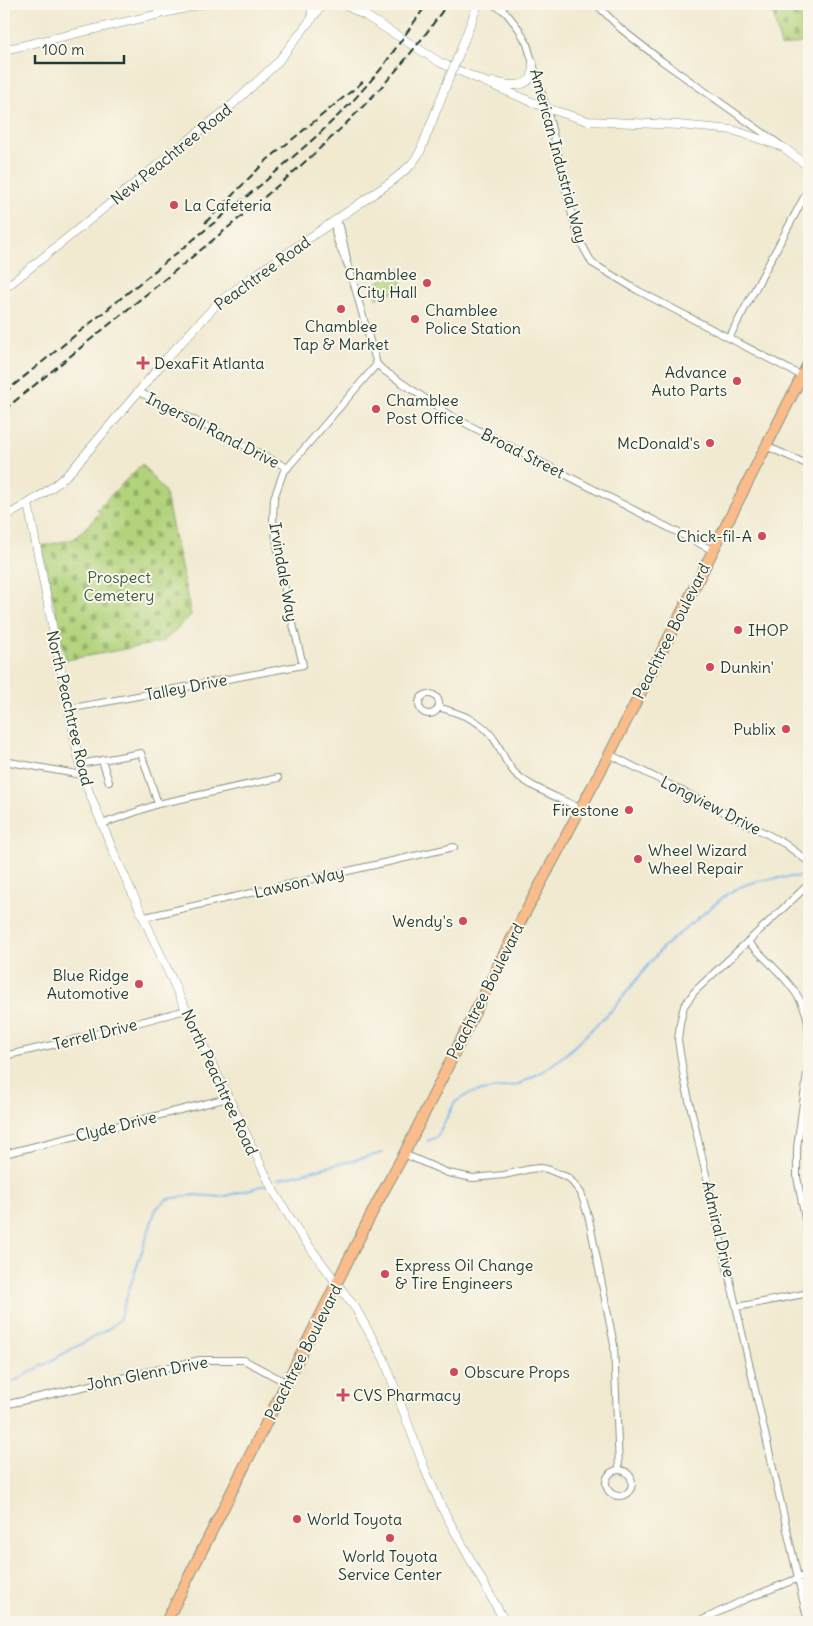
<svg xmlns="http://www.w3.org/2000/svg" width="813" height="1626" font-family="Delius,sans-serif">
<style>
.grass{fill:#b2d37b;stroke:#688858}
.cemetery{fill:url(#cemetery-stones);stroke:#688858}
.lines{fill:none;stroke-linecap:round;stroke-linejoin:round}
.stream{stroke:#7bb7ed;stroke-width:2}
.minor-casing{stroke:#889482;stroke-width:8}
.tertiary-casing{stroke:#889482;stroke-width:9}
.trunk-casing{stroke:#889482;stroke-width:12}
.minor{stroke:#fff;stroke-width:6}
.tertiary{stroke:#fff;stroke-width:8}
.trunk{stroke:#f9bc8a;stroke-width:10}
.rail{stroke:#1f3d34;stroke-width:2;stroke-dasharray:8 4;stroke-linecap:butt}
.tertiary-bridge-casing{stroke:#889482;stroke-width:9;stroke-linecap:butt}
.tertiary-bridge{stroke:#fff;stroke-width:8}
.poi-dot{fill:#d1495b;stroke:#fbf7ec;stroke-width:2}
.labels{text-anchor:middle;stroke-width:4;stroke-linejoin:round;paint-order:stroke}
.street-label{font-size:16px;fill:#1f3d34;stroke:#fbf7ec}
.poi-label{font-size:16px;fill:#1f3d34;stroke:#fbf7ec;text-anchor:start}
.park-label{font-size:16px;fill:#3c5b42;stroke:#fbf7ec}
</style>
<defs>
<pattern id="cemetery-stones" width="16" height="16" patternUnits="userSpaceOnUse" patternTransform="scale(1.25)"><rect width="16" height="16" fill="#b2d37b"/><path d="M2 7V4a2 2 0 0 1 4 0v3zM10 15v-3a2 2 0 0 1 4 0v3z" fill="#90ac66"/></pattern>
</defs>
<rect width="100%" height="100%" fill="#fbf7ec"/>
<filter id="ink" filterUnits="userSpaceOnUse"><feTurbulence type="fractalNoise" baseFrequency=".02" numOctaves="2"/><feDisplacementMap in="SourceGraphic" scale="10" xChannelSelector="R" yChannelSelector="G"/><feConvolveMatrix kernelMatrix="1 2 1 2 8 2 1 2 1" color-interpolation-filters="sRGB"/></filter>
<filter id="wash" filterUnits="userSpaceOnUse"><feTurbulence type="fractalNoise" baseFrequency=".0096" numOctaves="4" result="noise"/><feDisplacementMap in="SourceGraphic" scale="20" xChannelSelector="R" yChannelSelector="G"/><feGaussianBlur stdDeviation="1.12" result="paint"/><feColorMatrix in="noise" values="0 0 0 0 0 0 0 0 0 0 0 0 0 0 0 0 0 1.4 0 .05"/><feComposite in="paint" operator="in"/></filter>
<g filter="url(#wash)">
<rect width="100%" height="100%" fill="#f1ead1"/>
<path class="grass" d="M401,268L402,288L376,299V293L372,286Z"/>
<path class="cemetery" d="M771,4H809V41L781,47Z
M142,464L165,492L191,615L163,642L66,660L42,546L74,539L100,513L97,509Z"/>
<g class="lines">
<path class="stream" d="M427,1141L437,1137L455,1102L470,1093L517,1085L545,1070L566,1054L613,1009L663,947L726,895C751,878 777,878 807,876
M278,1179L383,1153
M4,1387L108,1329L119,1320L156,1209L167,1199L195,1195L222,1197L265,1185"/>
</g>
</g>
<g filter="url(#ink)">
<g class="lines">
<g class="minor-casing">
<path id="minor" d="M156,4L158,14
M492,4L503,10L508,15L519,29L527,44L549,117L573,219L580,241L592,263L637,290L802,376
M596,4L621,29L662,61L779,144
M335,221C333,238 343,253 349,268C358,296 365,326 374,354L377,364L383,370L451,416L712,550
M335,221L340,226L347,259
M729,338L809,188
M139,392L288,468
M766,446L809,465
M419 704a10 10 0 1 1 20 0a10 10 0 1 1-20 0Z
M438,707C461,714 483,720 496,742C503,753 506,765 516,774C531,788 562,799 581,809
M68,709L303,665L286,596L273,520L274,498L283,473L377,364
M609,754L765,833L785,844L809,862
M102,760L109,782
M4,761L82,775
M80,764L141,753L158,804
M102,824L158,804L278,778
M145,917L454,847
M748,942C767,961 802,990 807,1018C809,1027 809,1036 809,1045
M4,1056L65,1042L186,1010
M809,1058L797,1148V1177L809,1240
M4,1154L228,1098
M404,1154L448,1173L473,1178L504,1175L530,1169L541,1168L547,1169L569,1178L581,1193L589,1219L614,1345L619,1469
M737,1307L809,1293
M4,1405L200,1360H244L287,1383
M606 1483a13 13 0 1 1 26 0a13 13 0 1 1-26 0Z
M698,1622L746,1599L809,1574
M808,1622L684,1078L678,1040L680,1023L684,1006L695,991L809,884"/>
</g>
<g class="tertiary-casing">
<path id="tertiary" d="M310,4L312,10V19
M343,4L366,16L441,63L546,108L588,121L679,125L733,130L783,147L809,167
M4,50L203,4
M457,59L478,4
M493,82C506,84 522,90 532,77L533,63
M4,289L232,105L277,63L323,4
M28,504L82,775L114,853L179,995L273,1190L300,1234L356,1309L384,1359L426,1472L442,1508L505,1622
M4,517C29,504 52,490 72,470L167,358L217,304L248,280L391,182L411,165L420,152L449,78"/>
</g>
<g class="trunk-casing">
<path id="trunk" d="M166,1622L378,1201L404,1154L516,930L608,757L809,362"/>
</g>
<use href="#minor" class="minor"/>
<use href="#tertiary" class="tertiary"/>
<use href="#trunk" class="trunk"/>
<path class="rail" d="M205,223L267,160L365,80
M4,393L262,184L318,135L351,103L381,69L427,4
M4,410C74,353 143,297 213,240C300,168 383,99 447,4"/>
<g class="tertiary-bridge-casing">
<path id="tertiary-bridge" d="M449,78L457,59"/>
</g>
<use href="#tertiary-bridge" class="tertiary-bridge"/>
</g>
</g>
<g class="poi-dot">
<circle cx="174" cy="205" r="5"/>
<circle cx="427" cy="283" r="5"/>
<circle cx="341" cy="309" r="5"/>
<circle cx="415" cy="319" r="5"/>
<path d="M140.5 355.5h5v5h5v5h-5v5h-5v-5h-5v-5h5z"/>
<circle cx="737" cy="381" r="5"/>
<circle cx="376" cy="409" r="5"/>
<circle cx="710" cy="443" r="5"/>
<circle cx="762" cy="536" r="5"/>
<circle cx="738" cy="630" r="5"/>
<circle cx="710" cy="667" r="5"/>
<circle cx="786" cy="729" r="5"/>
<circle cx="629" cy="810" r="5"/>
<circle cx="638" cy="859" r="5"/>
<circle cx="463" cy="921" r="5"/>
<circle cx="139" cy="984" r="5"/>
<circle cx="385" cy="1274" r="5"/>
<circle cx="454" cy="1372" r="5"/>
<path d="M340.5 1387.5h5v5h5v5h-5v5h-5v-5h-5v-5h5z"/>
<circle cx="297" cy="1519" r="5"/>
<circle cx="390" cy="1538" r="5"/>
</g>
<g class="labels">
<g class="street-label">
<text transform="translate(171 154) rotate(-39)" y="6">New Peachtree Road</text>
<text transform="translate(559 156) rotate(75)" y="6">American Industrial Way</text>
<text transform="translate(262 273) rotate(-36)" y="6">Peachtree Road</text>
<text transform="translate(213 430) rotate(27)" y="6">Ingersoll Rand Drive</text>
<text transform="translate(523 453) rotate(27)" y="6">Broad Street</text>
<text transform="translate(284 572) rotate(80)" y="6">Irvindale Way</text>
<text transform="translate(671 631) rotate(-63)" y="6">Peachtree Boulevard</text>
<text transform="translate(186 687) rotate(-11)" y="6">Talley Drive</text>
<text transform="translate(70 708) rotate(77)" y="6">North Peachtree Road</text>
<text transform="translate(711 805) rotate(27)" y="6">Longview Drive</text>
<text transform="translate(299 882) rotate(-13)" y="6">Lawson Way</text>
<text transform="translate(485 991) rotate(-63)" y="6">Peachtree Boulevard</text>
<text transform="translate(95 1034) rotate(-14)" y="6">Terrell Drive</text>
<text transform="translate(220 1082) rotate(65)" y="6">North Peachtree Road</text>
<text transform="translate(116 1126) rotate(-14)" y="6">Clyde Drive</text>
<text transform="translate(719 1229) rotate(77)" y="6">Admiral Drive</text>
<text transform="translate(303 1352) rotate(-63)" y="6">Peachtree Boulevard</text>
<text transform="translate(147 1373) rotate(-11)" y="6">John Glenn Drive</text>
</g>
<g class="poi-label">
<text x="184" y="211">La Cafeteria</text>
<text x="417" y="280" text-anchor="end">Chamblee<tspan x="417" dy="18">City Hall</tspan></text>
<text x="425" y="316">Chamblee<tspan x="425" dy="18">Police Station</tspan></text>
<text x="341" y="332" text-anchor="middle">Chamblee<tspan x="341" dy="18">Tap &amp; Market</tspan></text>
<text x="154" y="369">DexaFit Atlanta</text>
<text x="727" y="378" text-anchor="end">Advance<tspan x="727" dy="18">Auto Parts</tspan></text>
<text x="386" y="406">Chamblee<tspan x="386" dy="18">Post Office</tspan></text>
<text x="700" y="449" text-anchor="end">McDonald's</text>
<text x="752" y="542" text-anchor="end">Chick-fil-A</text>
<text x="748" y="636">IHOP</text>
<text x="720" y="673">Dunkin'</text>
<text x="776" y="735" text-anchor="end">Publix</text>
<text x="619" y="816" text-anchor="end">Firestone</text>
<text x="648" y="856">Wheel Wizard<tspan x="648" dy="18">Wheel Repair</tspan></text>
<text x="453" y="927" text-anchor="end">Wendy's</text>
<text x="129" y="981" text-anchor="end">Blue Ridge<tspan x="129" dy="18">Automotive</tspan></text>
<text x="395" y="1271">Express Oil Change<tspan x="395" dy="18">&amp; Tire Engineers</tspan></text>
<text x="464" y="1378">Obscure Props</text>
<text x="353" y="1401">CVS Pharmacy</text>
<text x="307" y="1525">World Toyota</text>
<text x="390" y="1562" text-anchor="middle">World Toyota<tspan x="390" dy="18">Service Center</tspan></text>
</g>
<g class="park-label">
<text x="119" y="583">Prospect<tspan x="119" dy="18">Cemetery</tspan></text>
</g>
</g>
<rect width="813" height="1626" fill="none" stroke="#fbf7ec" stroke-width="20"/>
<path d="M35 55v8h89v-8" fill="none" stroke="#1f3d34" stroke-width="2.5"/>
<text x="42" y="55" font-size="15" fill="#1f3d34" stroke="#fbf7ec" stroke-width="4" paint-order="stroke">100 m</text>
</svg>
